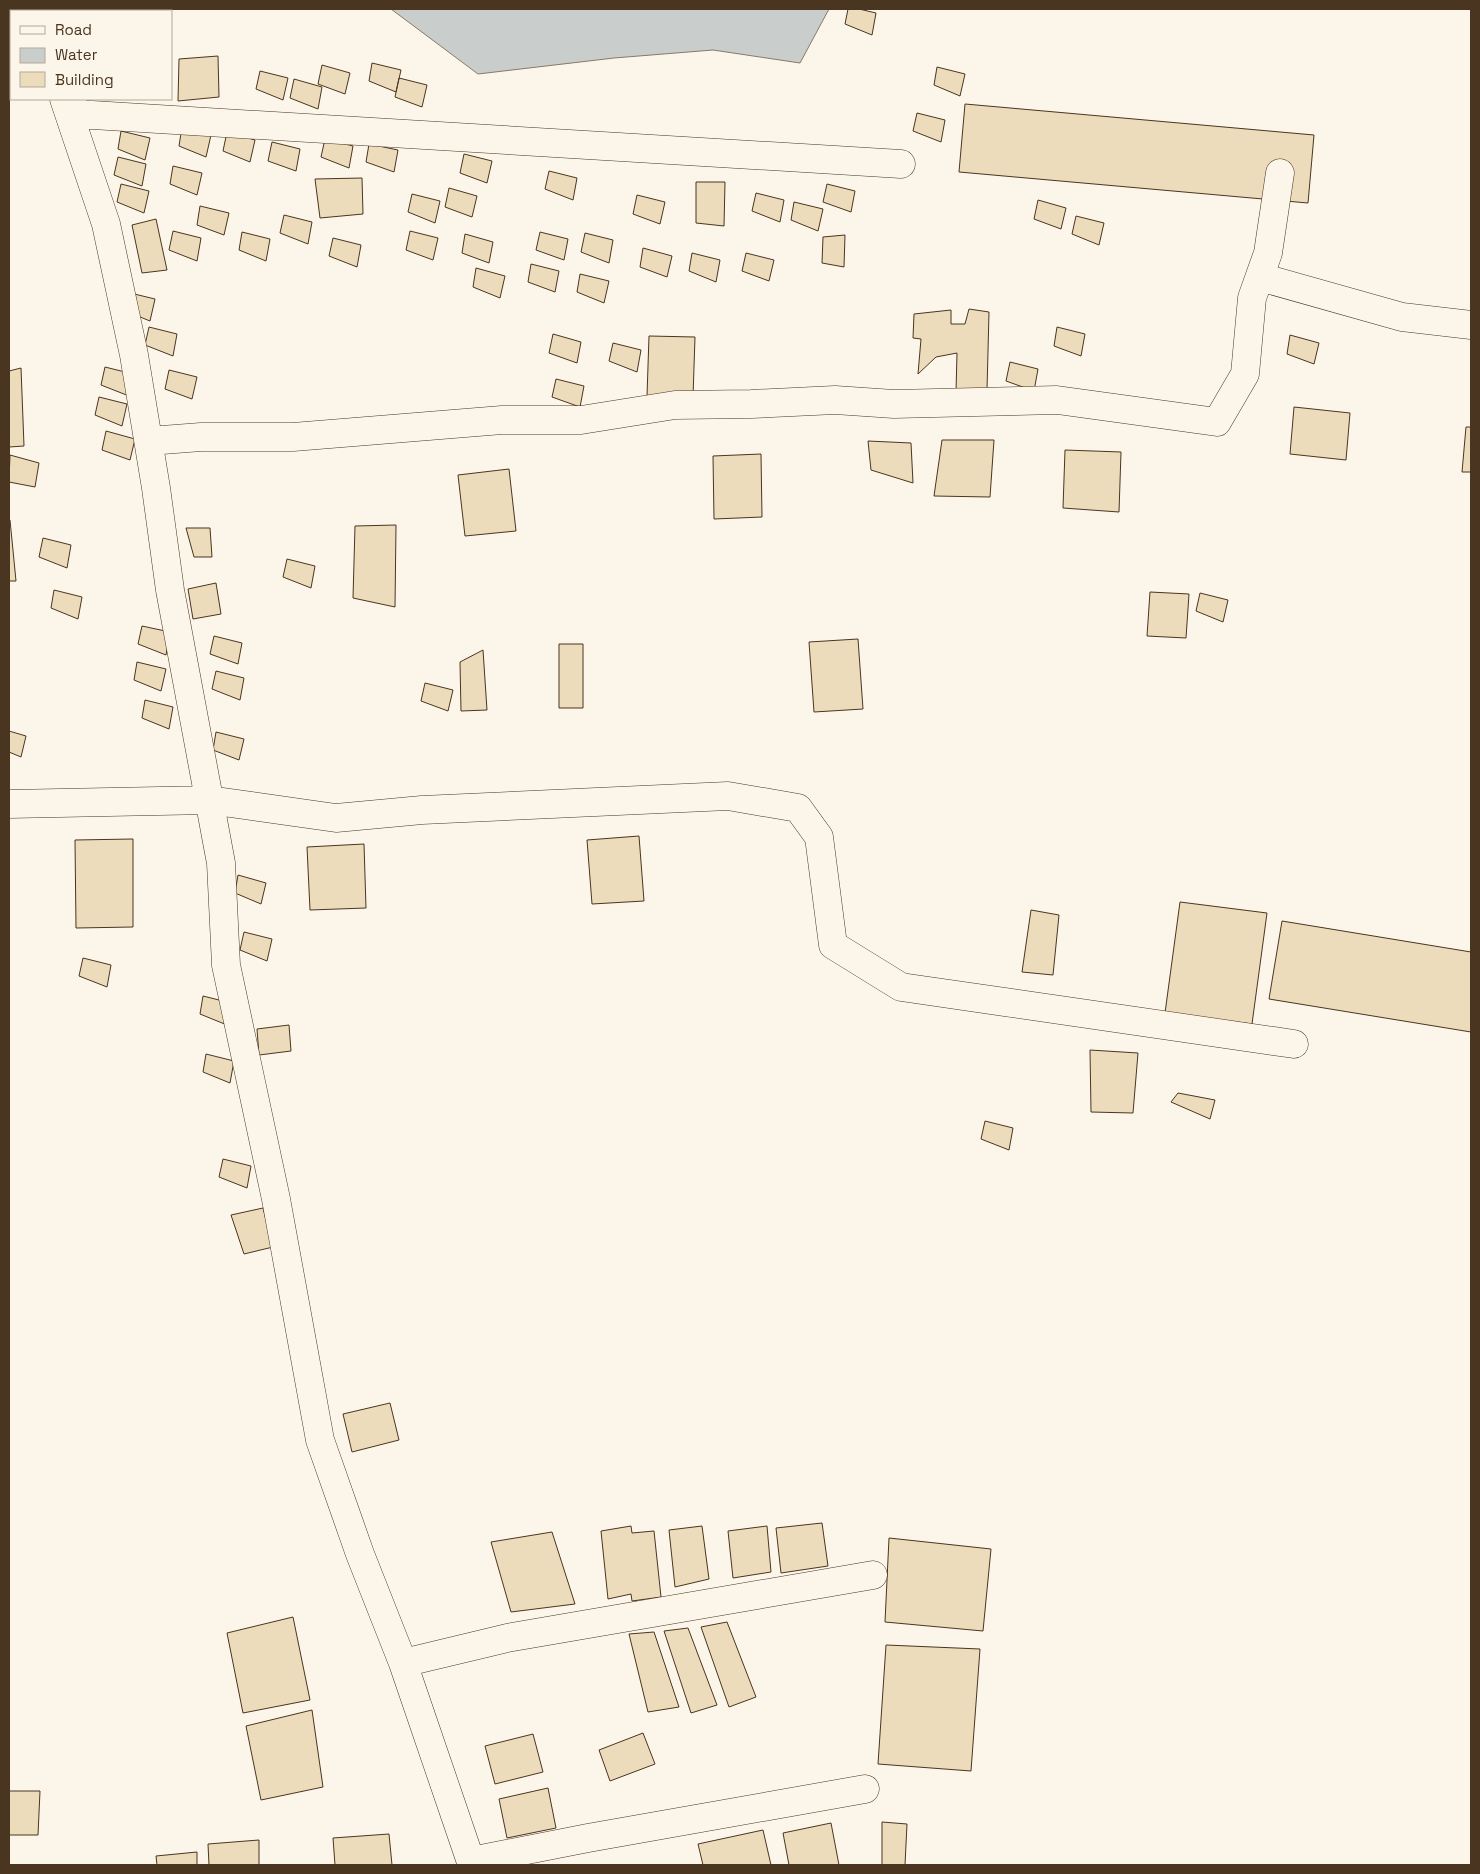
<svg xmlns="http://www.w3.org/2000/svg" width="1480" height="1874" font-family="'Space Grotesk',sans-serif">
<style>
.water{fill:#c9cecd;stroke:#887966}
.building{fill:#ecdcbc;stroke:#4a3520}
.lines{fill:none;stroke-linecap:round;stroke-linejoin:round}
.minor-casing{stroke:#4a3520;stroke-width:29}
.minor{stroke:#fbf6e9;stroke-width:28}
</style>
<rect width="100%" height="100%" fill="#fbf6e9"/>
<path class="water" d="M391,9H829L800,63L713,50L614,58L478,74Z"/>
<path class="building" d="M848,9H859L876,13L872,35L845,24Z
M218,56L219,97L178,101L179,59Z
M372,63L401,70L396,92L369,81Z
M322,65L350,73L345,94L318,84Z
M937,67L965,74L960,96L934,85Z
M260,71L288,78L283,100L256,89Z
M399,78L427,85L422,107L395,97Z
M294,79L322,87L318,109L290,98Z
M965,104L1314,135L1308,203L959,172Z
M917,113L945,120L941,142L913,131Z
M182,127L211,135L206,157L179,146Z
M121,131L150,138L145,160L118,149Z
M227,132L255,140L250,162L223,151Z
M325,139L353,146L349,168L321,157Z
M272,142L300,149L296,171L268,161Z
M369,144L398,150L394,172L366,162Z
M464,154L492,161L487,183L460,173Z
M118,157L146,164L142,186L114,175Z
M173,166L202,173L197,195L170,184Z
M549,171L577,178L573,200L545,189Z
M362,178L363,214L320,218L315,179Z
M696,182H725L724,226L696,223Z
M121,184L149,191L144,213L117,202Z
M827,184L855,191L851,212L823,202Z
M449,188L477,196L472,217L445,207Z
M756,193L784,200L780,222L752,211Z
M412,194L440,201L435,223L408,212Z
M637,195L665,202L660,224L633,214Z
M1038,200L1066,208L1061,229L1034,219Z
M794,202L823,209L818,231L791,220Z
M200,206L229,213L224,235L197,225Z
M284,215L312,222L308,244L280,233Z
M1076,216L1104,223L1099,245L1072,234Z
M156,219L167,270L142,273L132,225Z
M173,231L201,238L197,261L169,250Z
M410,231L438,238L433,260L406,250Z
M242,232L270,239L266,261L239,250Z
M540,232L568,239L564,260L536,250Z
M585,233L613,240L609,263L581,252Z
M465,234L493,242L489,263L462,253Z
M845,235L844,267L822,263L823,237Z
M333,238L361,245L357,267L329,256Z
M643,248L672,256L667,277L640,267Z
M692,253L720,260L716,282L689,271Z
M746,253L774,260L769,281L742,271Z
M531,264L559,271L555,292L528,282Z
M476,268L505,276L500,298L473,287Z
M580,274L609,281L604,303L577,292Z
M126,292L155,299L150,321L123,310Z
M969,309L989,312L987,390L956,392L957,353L936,357L918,374L921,339L913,338L914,314L951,310V324H965Z
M149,327L177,334L173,356L145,345Z
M1057,327L1085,334L1081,356L1054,346Z
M553,334L581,342L577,363L549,353Z
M1290,335L1319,343L1314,364L1287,354Z
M649,336L695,337L693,397L647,396Z
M613,343L641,350L637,372L609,361Z
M1010,362L1038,369L1034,391L1006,381Z
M105,367L133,374L129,396L101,385Z
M21,368L24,446L9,447V371Z
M169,370L197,377L192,399L165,389Z
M556,379L584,386L580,407L552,397Z
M99,397L127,404L122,426L95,415Z
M1294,407L1350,413L1346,460L1290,454Z
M1466,427H1471V472H1462Z
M106,431L135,439L130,460L102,450Z
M942,440H994L990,497L934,496Z
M868,441L911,443L913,483L871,470Z
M1065,450L1121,452L1119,512L1063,508Z
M761,454L762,517L714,519L713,456Z
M10,455L39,463L35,487L9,482Z
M509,469L516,531L465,536L458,475Z
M9,520H10L16,581H9Z
M396,525L395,607L353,598L355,526Z
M186,528H210L212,557H194Z
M43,538L71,545L67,568L39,557Z
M287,559L315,566L311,588L283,577Z
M216,583L221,614L193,619L188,589Z
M54,590L82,597L78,619L51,608Z
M1150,592L1189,594L1186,638L1147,636Z
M1200,593L1228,600L1223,622L1196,611Z
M142,626L170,632L166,655L138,644Z
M214,636L242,643L238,664L210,654Z
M858,639L863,709L814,712L809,642Z
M559,644H583V708H559Z
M483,650L487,710L461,711L460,662Z
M137,662L166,669L161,691L134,680Z
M216,671L244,678L240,700L212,689Z
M425,683L453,690L448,711L421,701Z
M145,700L173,707L169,729L142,718Z
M9,731L26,736L21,757L9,752Z
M216,732L244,739L239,760L213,750Z
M639,836L644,901L592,904L587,840Z
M133,839V927L76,928L75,840Z
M364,844L366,908L310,910L307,847Z
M238,875L266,883L261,904L235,893Z
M1180,902L1267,913L1252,1024L1165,1013Z
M1031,910L1059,915L1053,975L1022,972Z
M1282,921L1471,952V1032L1269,999Z
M244,932L272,939L267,961L240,950Z
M83,958L111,965L107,987L79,976Z
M203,996L231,1003L227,1025L200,1014Z
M289,1025L291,1051L259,1055L257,1029Z
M1090,1050L1138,1053L1133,1113L1091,1112Z
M206,1054L234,1061L230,1083L203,1072Z
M1178,1093L1215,1100L1210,1119L1171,1102Z
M985,1121L1013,1128L1009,1150L981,1139Z
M223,1159L251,1166L247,1188L219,1177Z
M263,1208L273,1247L244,1254L231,1215Z
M390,1403L399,1440L352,1452L343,1414Z
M822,1523L828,1566L781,1573L776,1528Z
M631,1526L632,1533L654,1531L661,1597L632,1601L631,1594L608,1599L601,1531Z
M702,1526L709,1579L675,1587L669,1530Z
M767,1526L771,1572L733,1578L728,1531Z
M552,1532L575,1604L511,1612L491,1542Z
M889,1538L991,1549L983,1631L885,1622Z
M293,1617L310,1700L243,1713L227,1633Z
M727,1622L756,1697L729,1707L701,1627Z
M688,1628L717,1705L691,1713L664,1631Z
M654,1632L679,1707L648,1712L629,1634Z
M886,1645L980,1649L971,1771L878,1764Z
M312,1710L323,1787L261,1800L246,1726Z
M643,1733L655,1764L610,1781L599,1750Z
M533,1734L543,1772L495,1784L485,1746Z
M548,1788L556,1828L507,1838L499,1799Z
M9,1791H40L38,1835H9Z
M882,1822L907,1824L905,1865H882Z
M831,1823L839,1865H789L783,1833Z
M763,1830L771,1865H703L698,1844Z
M389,1834L392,1865H335L333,1838Z
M259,1840V1865H209L208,1844Z
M197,1852V1865H157L156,1856Z"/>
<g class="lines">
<g class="minor-casing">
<path id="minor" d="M41,9L42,11
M64,99L106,224L134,355L156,488L170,590L221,863L226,965L276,1199L320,1440L360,1554L403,1663L472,1865
M71,99L76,114L901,164
M1260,277L1402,317L1471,325
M149,441L201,437H293L502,420H581L675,405L751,404L835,400L894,404L1057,400L1217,422L1245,374L1252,298L1268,253L1280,173
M9,804L209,800L336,818L422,810L728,796L798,808L819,837L833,945L901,987L1294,1044
M403,1663L507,1638L873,1575
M471,1861L588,1838L865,1789"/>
</g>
<use href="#minor" class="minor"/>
</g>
<rect width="1480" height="1874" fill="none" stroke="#4a3520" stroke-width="20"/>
<rect x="10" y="10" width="162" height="90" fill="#fbf6e9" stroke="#b4a999"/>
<rect x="20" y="26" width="25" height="8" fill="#fbf6e9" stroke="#b4a999"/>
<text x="55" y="35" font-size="15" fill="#4a3520">Road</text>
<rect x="20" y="48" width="25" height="15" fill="#c9cecd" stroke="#b4a999"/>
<text x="55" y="60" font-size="15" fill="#4a3520">Water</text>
<rect x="20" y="72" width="25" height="15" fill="#ecdcbc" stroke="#b4a999"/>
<text x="55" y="85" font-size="15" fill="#4a3520">Building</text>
</svg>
